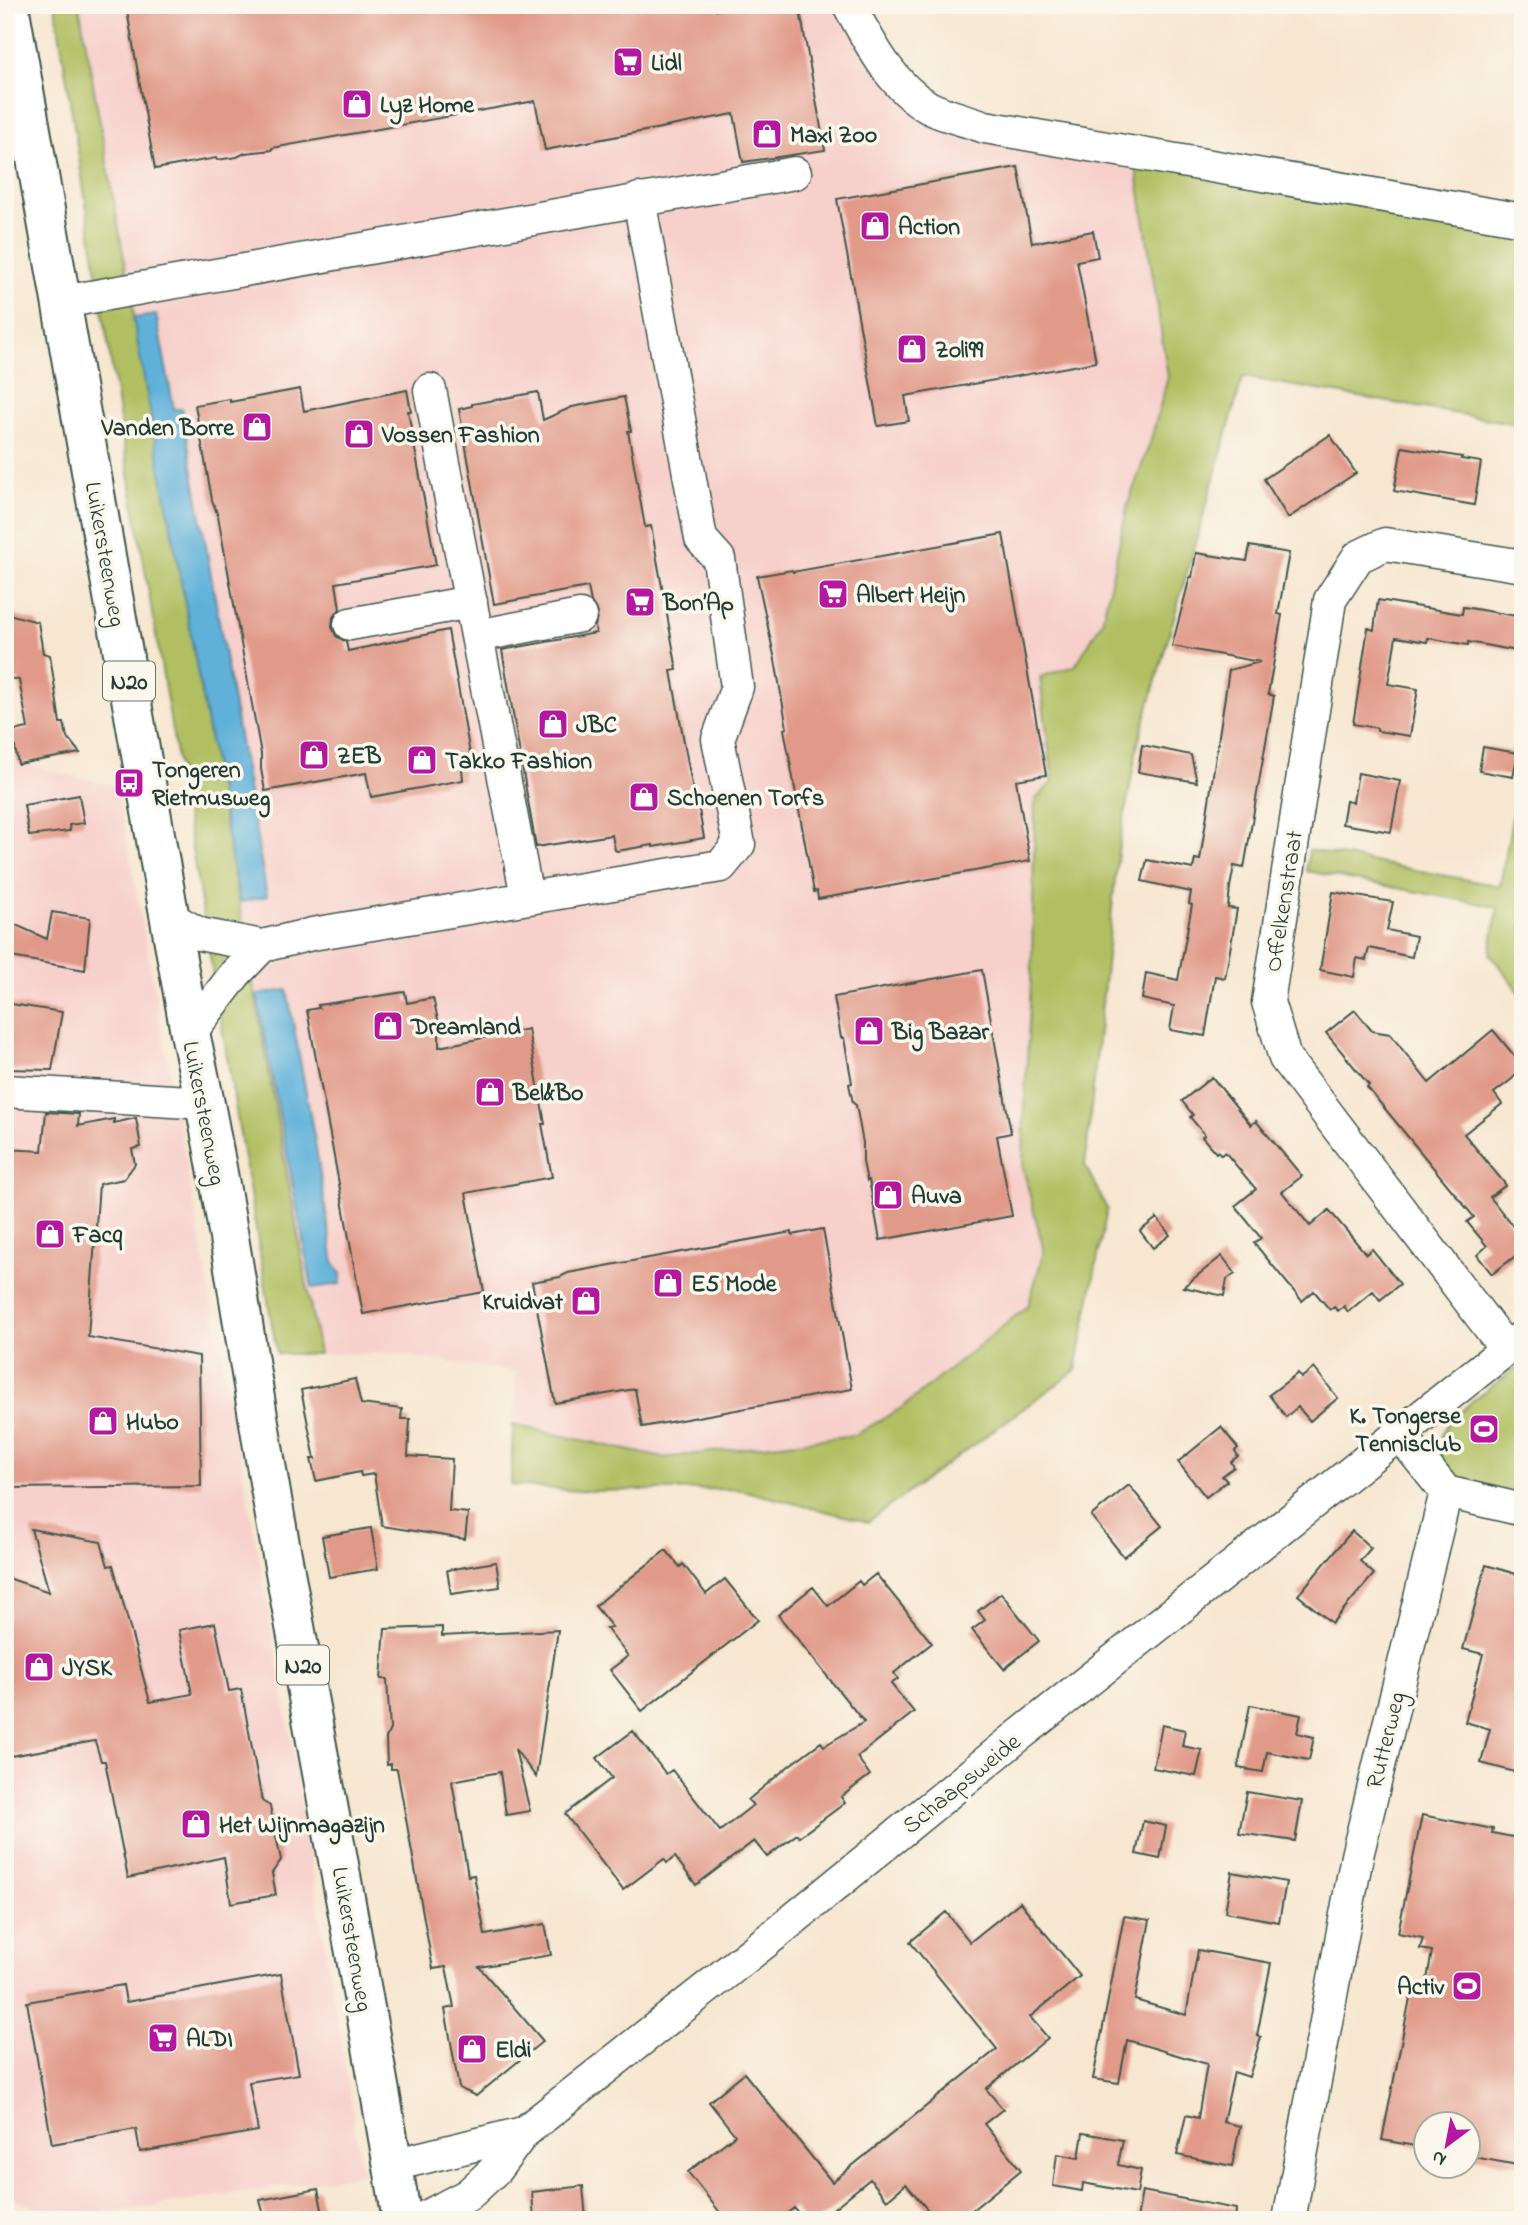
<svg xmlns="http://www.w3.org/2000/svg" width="1528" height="2225" font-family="'Indie Flower',sans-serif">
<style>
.built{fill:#f7d0cc}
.green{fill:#b1bf62;stroke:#687e4b;stroke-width:2}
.water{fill:#5eb1da;stroke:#3e7787;stroke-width:2}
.building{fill:#e19a89}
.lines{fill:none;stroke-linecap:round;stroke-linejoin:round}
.minor-casing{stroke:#3f564b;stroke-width:35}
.major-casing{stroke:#3f564b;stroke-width:42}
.minor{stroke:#fff;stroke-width:32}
.major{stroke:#fff;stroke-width:38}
.labels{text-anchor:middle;stroke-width:7;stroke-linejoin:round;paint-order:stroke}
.shield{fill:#fbf7ec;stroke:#61756b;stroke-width:2}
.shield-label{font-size:23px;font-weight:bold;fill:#1f3d34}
.poi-label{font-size:24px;font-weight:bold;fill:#1f3d34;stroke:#fbf7ec;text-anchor:start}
.street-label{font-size:24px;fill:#1f3d34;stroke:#fbf7ec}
</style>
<rect width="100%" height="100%" fill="#fbf7ec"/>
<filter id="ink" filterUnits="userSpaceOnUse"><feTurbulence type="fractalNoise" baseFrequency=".0143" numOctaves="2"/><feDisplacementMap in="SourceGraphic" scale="14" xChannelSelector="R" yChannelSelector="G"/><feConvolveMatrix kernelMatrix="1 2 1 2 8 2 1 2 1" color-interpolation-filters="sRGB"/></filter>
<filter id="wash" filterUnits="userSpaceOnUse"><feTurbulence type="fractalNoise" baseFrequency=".00686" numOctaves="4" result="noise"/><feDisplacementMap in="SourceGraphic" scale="28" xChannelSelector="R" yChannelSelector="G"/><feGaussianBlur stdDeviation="1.57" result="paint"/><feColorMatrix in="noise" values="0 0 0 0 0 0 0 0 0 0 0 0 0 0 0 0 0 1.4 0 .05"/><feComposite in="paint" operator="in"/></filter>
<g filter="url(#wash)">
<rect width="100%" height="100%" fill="#f7e6d0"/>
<path class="built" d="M79,5H840L897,91L1135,159L1168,377L1150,443L1128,504L1102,622L1075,666L1040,678L1054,782L1035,800L1032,962L1024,1117L1023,1168L1044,1251L1028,1306L903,1407L855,1435L663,1458L513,1425L516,1372L388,1353L319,1354Z
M5,760L117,786L276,1652L363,2174L69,2219L5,2197Z"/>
<path class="green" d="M55,5H79L319,1354H277L123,439Z
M1135,159L1523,227V425L1243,377L1138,743L1118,851L1085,1165L1107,1209L1076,1370L868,1522L737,1489L578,1491L511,1485L513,1425L663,1458L855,1435L903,1407L1028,1306L1044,1251L1023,1168L1024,1117L1032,962L1035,800L1053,782L1040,677L1075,666L1102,622L1128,504L1150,443L1168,377Z
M1523,759V997L1490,954L1498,907L1306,871L1309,850L1500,886Z
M1523,1363V1505L1466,1491L1444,1466L1440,1449L1442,1434L1448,1424L1471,1402Z"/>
<path class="water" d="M156,315L174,409H182L267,896L242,902L239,900L133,318Z
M287,990L314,1136L334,1263L341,1274V1284L312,1288L257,995Z"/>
<g id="blocks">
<path class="building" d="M126,5H715L716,10L744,5H799L825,150L743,162L734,114L545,150L535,101L272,148V150L245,153L237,157L217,160L216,158L155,169Z
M1018,167L1032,243L1093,231L1098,257L1077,261L1096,362L905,396L909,421L878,426L837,199Z
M300,389L304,411L407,390L411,411H408L436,565L336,583L340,609L333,617L332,627L336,636L346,642L348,651L448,630L472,765L461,757L463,780L371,797L366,773L265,791L261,769V754L218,516L212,500L195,405L230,399V402Z
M538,392L543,420L572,407L624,397L631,431H628L645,527L651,526L677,670L671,671L692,785L697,798L704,838L653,847V845L617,851L615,850L612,835L536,847L502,650L596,633L595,626L598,613L591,602L588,587L494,604L459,409L472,406V404Z
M1330,435L1356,473L1288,518L1264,479Z
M1402,447L1462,457L1461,459L1481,462L1474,505L1394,491Z
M1003,534L1046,775L1016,780L1030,861L818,899L817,891L814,892L784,729L787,728L775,660L757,576L792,570L793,572Z
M1250,546L1289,553L1278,614L1282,615L1268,694L1274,696L1244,868L1234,866L1230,887L1228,908L1237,909L1232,939L1225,978L1215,976L1205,1036L1170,1030L1174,1006L1142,999L1146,973L1178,980L1192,905L1189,904L1191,892L1142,881L1147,860L1193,869L1195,859L1200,860L1229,670L1260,662L1172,646L1190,577H1192L1196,553L1247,561Z
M1378,600L1462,614L1463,607L1523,617V652L1468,642V645L1428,638L1427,642L1396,637L1388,684L1418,689L1410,736L1377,731V728L1353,724L1368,628L1374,630Z
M5,613L38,622L43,653L50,655L60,723H64L67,737L80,753L18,764L12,731L28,728L19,680L5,677Z
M1142,745L1191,755L1197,782L1138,772Z
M1483,747L1518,753L1513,777L1479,771Z
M1358,773L1400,781L1391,832L1342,824L1346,801L1353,802Z
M79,795L84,823L69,825L70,831L29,836L24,805Z
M1333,892L1393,902L1387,930L1416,936L1412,957L1369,948L1366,960L1357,958L1354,977L1320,970Z
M52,912L90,918L85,970L5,956V920L47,939Z
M982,970L1011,1133L997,1136L1012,1216L880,1240L869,1180L867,1181L863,1162V1143L856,1105L853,1103L849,1084L852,1083L844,1038H841L834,997Z
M405,992L407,1003L433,998L439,1024V1047L528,1029L545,1124H542L552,1177L466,1193L484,1292L363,1314L307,1010L319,1008L318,1005Z
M5,1003L62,1012L52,1070L5,1069Z
M1355,1010L1372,1031L1390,1034L1429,1083L1493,1030L1523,1066L1512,1079L1494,1093L1502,1104L1464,1134L1506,1185L1490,1197L1523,1239V1250L1492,1274L1477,1255L1487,1246L1467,1222L1474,1217L1367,1087L1369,1085L1326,1033Z
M1212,1077L1251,1125L1256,1121L1302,1176L1282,1192L1310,1226L1329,1210L1366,1254L1372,1249L1400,1284L1380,1300L1373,1291L1348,1312L1344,1306L1338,1311L1334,1307L1330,1310L1314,1291L1302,1301L1254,1243L1261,1238L1235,1206L1256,1189L1225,1152L1221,1155L1218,1151L1216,1153L1202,1137L1205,1135L1190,1117L1193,1115L1182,1101Z
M46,1112L79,1114L78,1126L114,1119V1123L136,1118L141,1147L132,1149L135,1164L124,1179L99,1184L88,1337L199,1356L201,1486L5,1488V1149L42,1151Z
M1157,1218L1170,1235L1153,1248L1140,1231Z
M823,1229L852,1389L642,1427L635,1389L555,1403L532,1282L560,1277L568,1273L643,1259L792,1232V1235Z
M1222,1256L1235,1273L1227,1279L1224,1296L1183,1287Z
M1314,1368L1338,1398L1310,1421L1298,1407L1286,1417L1269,1395L1298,1373L1301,1378Z
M355,1379L361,1404L402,1409L401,1419H410L408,1456L452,1459L449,1511L468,1513L465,1539L382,1526L374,1474L361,1476L360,1472L316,1481L311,1459H315L301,1390Z
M1221,1427L1238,1448L1235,1451L1238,1456L1231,1462L1234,1467L1222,1476L1227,1481L1206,1497L1178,1462Z
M1129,1485L1162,1526L1124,1557L1091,1516Z
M371,1528L378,1569L329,1577L322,1536Z
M31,1529L101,1542L108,1566L113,1565L150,1702L192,1694L179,1630L215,1623L229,1691L241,1689L262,1801L270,1806L281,1860L272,1873L276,1895L231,1903L224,1857L128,1878L105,1761H101L95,1741L5,1757V1577L49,1592Z
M1352,1531L1371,1548L1360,1561L1374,1574L1332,1623L1298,1595Z
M666,1550L680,1567L683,1564L706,1594L725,1579L758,1620L642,1711L610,1670L628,1656L606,1628L612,1627L595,1606Z
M496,1562L500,1587L451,1594L447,1570Z
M1486,1565L1523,1576V1740L1515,1772L1481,1763L1490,1729L1465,1722L1483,1654L1463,1649Z
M876,1574L932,1643L894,1673L898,1679L891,1684L914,1712L857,1757L870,1775L841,1797L845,1803L799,1837L797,1834L767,1857L754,1841L696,1885L675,1857L667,1863L664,1859L623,1890L565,1814L612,1778L597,1758L633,1731L666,1774L672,1770L720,1831L753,1805L748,1800L790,1765L821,1742L824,1746L864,1722L778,1615L813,1587L828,1606L859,1581L862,1585Z
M1001,1593L1039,1641L1004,1669L972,1630L985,1620L978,1611Z
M442,1627V1636L558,1630L536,1777L515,1749L530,1811L506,1815L500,1772L452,1781L468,1876L474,1875L485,1935L545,1924L551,1955L479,1967L543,2041L476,2096L459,2088L445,2009L454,2007L446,1967L433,1969L397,1769H391V1764L387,1765L386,1738L390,1729L387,1679H381L385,1629Z
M1250,1705L1301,1715L1297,1733L1314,1737L1309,1760L1267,1752L1263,1772L1238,1768Z
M1162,1725L1185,1730L1182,1746L1202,1750L1196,1776L1153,1768Z
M1247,1792L1302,1801L1295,1841L1239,1833Z
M1422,1815L1493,1829L1492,1833L1523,1839V2166L1468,2156V2124H1426V2148L1382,2140L1412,1988L1425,1991L1432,1951L1420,1949L1423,1938L1398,1933Z
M1143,1821L1166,1826L1160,1859L1136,1854Z
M1232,1872L1286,1882L1279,1922L1225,1912Z
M1020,1902L1080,1976L1030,2017L1048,2038L986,2089L1003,2109L984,2124L1021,2170L960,2220H936L906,2184L887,2200L870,2179L819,2220H804L794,2208L779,2220H726L688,2172L735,2135L709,2102L744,2073L832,2182L997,2049L910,1942L946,1912L970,1942Z
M1124,1916L1150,1920L1135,2000L1186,2015L1198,1950L1271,1963L1257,2036L1261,2037L1249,2077L1234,2072L1223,2122L1240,2126L1232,2166L1177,2155L1186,2115L1198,2118L1207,2064L1127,2040L1119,2083L1093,2079Z
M281,1974L299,2074L249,2082L258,2131L140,2152L136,2129L52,2144L27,2002L123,1985L126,2002Z
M1083,2133L1123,2140L1118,2165L1141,2170L1137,2193L1083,2183L1082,2191L1053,2186L1057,2154L1079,2158Z
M583,2186L586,2220H534L532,2192Z
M318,2189L324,2220H265L260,2200Z
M1142,2191L1236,2209L1235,2220H1137Z"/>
</g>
</g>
<g filter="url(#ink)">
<use href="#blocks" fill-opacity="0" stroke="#3f564b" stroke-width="2"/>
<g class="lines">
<g class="minor-casing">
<path id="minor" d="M849,5C870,43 890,84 928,107C945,116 967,120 985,127L1523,220
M62,302L795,173
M430,390L527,897
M350,624L471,602
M477,636L580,616
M171,918L199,934L262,946L312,934L721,866L739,844L718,739L737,687L719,559L701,539L639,199
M190,1033L236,973L262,946
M5,1091L206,1103
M1506,1349L1285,1058L1268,1002L1330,600L1358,557L1385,544L1523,566
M1446,1492L1523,1510
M393,2165L523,2133
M420,2220L468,2195L496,2169L523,2133L774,1935L1012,1741L1523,1336
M1289,2220L1357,1856L1446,1492L1399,1433"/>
</g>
<g class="major-casing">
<path id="major" d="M9,5L190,1033C226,1193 246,1356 275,1516C317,1751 363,1985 402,2220"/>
</g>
<use href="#minor" class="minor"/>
<use href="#major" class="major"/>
</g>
</g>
<defs>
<g id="supermarket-square" transform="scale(1.575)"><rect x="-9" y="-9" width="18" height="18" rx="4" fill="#b5179e" stroke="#fbf7ec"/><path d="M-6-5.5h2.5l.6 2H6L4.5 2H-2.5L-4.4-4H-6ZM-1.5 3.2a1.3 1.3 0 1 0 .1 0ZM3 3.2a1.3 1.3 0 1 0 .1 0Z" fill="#fff"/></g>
<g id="shop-square" transform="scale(1.575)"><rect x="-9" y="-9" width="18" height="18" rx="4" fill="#b5179e" stroke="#fbf7ec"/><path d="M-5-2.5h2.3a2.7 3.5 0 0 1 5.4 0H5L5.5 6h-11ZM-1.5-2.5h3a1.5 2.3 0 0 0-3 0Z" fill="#fff"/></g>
<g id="bus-square" transform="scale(1.575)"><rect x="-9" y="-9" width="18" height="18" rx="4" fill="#b5179e" stroke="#fbf7ec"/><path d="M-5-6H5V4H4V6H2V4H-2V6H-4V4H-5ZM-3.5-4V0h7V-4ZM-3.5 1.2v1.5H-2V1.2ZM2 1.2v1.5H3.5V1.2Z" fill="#fff"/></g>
<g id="stadium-square" transform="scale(1.575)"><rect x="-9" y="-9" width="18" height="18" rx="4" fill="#b5179e" stroke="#fbf7ec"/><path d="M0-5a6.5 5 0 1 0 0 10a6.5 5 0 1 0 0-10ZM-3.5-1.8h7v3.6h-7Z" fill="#fff"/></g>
</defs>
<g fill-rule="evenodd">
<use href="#supermarket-square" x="628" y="62"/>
<use href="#shop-square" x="357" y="104"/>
<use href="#shop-square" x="767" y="134"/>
<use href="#shop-square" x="875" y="226"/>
<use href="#shop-square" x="912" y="349"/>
<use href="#shop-square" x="257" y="427"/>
<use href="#shop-square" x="359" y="434"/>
<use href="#supermarket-square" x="833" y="594"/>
<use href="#supermarket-square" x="640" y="602"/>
<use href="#shop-square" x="553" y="724"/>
<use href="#shop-square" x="314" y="755"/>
<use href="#shop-square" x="422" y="760"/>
<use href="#bus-square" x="129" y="783"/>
<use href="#shop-square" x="644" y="797"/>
<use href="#shop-square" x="388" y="1026"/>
<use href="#shop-square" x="869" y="1031"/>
<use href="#shop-square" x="490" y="1092"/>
<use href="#shop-square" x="888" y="1195"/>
<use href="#shop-square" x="50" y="1234"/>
<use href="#shop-square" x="668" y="1283"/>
<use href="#shop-square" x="586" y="1301"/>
<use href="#shop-square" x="103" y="1421"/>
<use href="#stadium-square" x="1484" y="1429"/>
<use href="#shop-square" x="39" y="1667"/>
<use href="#shop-square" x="196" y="1824"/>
<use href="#stadium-square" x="1467" y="1986"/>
<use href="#supermarket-square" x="163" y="2038"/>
<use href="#shop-square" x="472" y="2049"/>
</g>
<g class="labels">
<g class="shield">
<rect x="103" y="661.5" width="52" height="39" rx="5"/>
<rect x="277" y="1645.5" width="52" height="39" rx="5"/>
</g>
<g class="shield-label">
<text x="129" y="689">N20</text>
<text x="303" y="1673">N20</text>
</g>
<g class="poi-label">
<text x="651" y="70">Lidl</text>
<text x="380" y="112">Lyz Home</text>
<text x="790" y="142">Maxi Zoo</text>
<text x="898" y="234">Action</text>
<text x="935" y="357">Zoli99</text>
<text x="234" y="435" text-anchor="end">Vanden Borre</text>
<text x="382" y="442">Vossen Fashion</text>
<text x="856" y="602">Albert Heijn</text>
<text x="663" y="610">Bon’Ap</text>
<text x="576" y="732">JBC</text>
<text x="337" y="763">ZEB</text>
<text x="445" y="768">Takko Fashion</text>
<text x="152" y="777">Tongeren<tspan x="152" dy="28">Rietmusweg</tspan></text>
<text x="667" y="805">Schoenen Torfs</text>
<text x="411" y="1034">Dreamland</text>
<text x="892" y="1039">Big Bazar</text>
<text x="513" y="1100">Bel&amp;Bo</text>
<text x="911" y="1203">Auva</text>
<text x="73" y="1242">Facq</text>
<text x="691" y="1291">E5 Mode</text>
<text x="563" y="1309" text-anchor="end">Kruidvat</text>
<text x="1461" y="1423" text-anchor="end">K. Tongerse<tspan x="1461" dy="28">Tennisclub</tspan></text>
<text x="126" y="1429">Hubo</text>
<text x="62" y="1675">JYSK</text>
<text x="219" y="1832">Het Wijnmagazijn</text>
<text x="1444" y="1994" text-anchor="end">Activ</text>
<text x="186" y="2046">ALDI</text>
<text x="495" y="2057">Eldi</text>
</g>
<g class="street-label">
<text transform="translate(106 554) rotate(80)" y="8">Luikersteenweg</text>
<text transform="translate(1283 901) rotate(-81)" y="8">Offelkenstraat</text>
<text transform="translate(205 1113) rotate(79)" y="8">Luikersteenweg</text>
<text transform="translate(1385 1740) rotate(-76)" y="8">Rutterweg</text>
<text transform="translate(961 1783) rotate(-39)" y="8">Schaapsweide</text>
<text transform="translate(353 1939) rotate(80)" y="8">Luikersteenweg</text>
</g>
</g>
<rect width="1528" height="2225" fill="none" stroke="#fbf7ec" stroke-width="28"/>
<g transform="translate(1447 2145) rotate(212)"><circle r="33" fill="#fbf7ec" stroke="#a3ada2" stroke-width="2"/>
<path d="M0-5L12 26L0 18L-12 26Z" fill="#b5179e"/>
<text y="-10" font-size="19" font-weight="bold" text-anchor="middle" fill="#1f3d34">N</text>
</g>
</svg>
